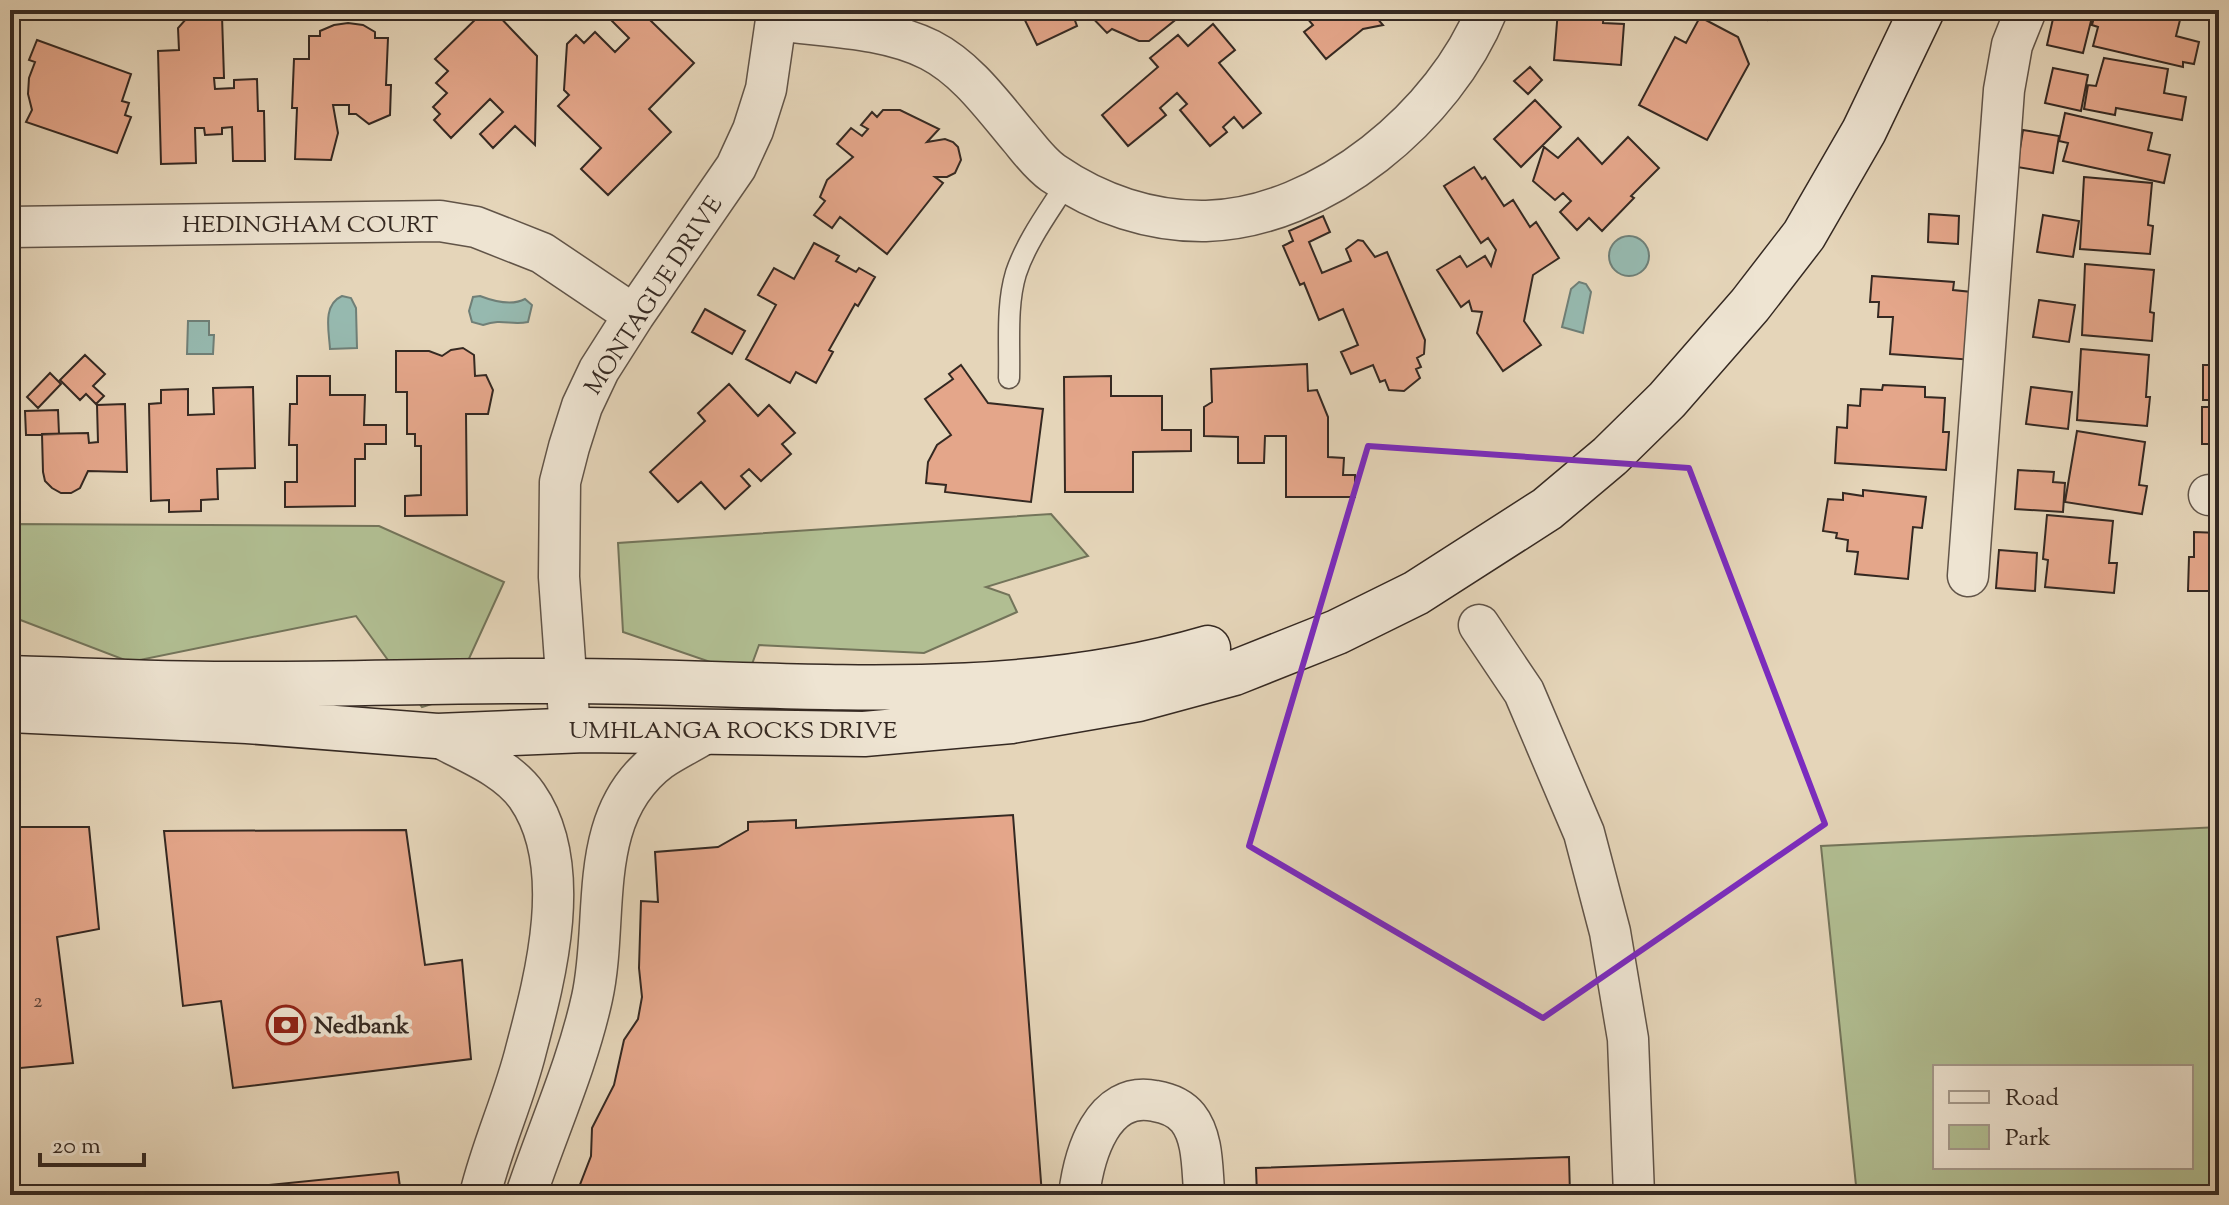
<svg xmlns="http://www.w3.org/2000/svg" width="2229" height="1205" font-family="'Sorts Mill Goudy',serif">
<style>
.green{fill:#b1be92;stroke:#73745a;stroke-width:2;fill-rule:evenodd}
.water{fill:#96b9af;stroke:#6f7f77;stroke-width:2}
.building{fill:#e4a68a;stroke:#352922;stroke-width:2}
.lines{fill:none;stroke-linecap:round;stroke-linejoin:round}
.lane-casing{stroke:#615448;stroke-width:23}
.street-casing{stroke:#615448;stroke-width:43}
.secondary-casing{stroke:#352922;stroke-width:47}
.lane{stroke:#eee4d2;stroke-width:20}
.street{stroke:#eee4d2;stroke-width:40}
.secondary{stroke:#eee4d2;stroke-width:44}
.marked{fill:none;stroke:#7b2cbf;stroke-width:6;stroke-linejoin:round}
.labels{text-anchor:middle;stroke-width:8;stroke-linejoin:round;paint-order:stroke}
.number-label{font-size:20px;fill:#61483c}
.street-label{font-size:24px;fill:#352922;stroke:#eee4d2}
.poi-label{font-size:24px;font-weight:bold;fill:#352922;stroke:#eee4d2;text-anchor:start}
</style>
<rect width="100%" height="100%" fill="#e5d5b9"/>
<filter id="stains"><feTurbulence type="fractalNoise" baseFrequency=".0025" numOctaves="4"/><feColorMatrix values="0 0 0 0 .2 0 0 0 0 .09 0 0 0 0 .02 0 0 0 .5 -.17"/></filter>
<radialGradient id="worn" r=".72"><stop offset=".6" stop-color="#630" stop-opacity="0"/><stop offset="1" stop-color="#630" stop-opacity=".3"/></radialGradient>
<path class="green" d="M1051,514L1088,556L986,587L1009,595L1017,612L924,653L759,645L748,675L623,632L618,543Z
M10,524L379,526L504,582L451,698L422,707L356,616L130,662L10,616Z
M2219,827V1195H1857L1821,846ZM1935,1067H2191V1167H1935Z"/>
<path class="water" d="M1609 256a20 20 0 1 1 40 0a20 20 0 1 1-40 0Z
M1579,282L1586,284L1591,292L1583,333L1562,327L1571,289Z
M342,296L351,298L356,308L357,348L330,349C329,331 322,305 342,296Z
M480,296C493,301 512,306 525,299L532,305L528,322C511,326 503,318 483,325L472,322L469,311L473,297Z
M188,321H209V335H214L213,354H187Z"/>
<path class="building" d="M194,10H215L222,16L224,78H214L215,89L234,88V80L257,79L258,111H264L265,161H233L232,127L222,128V134L205,135L204,128H195L196,163L161,164L158,51L179,50L178,28Z
M485,10H493L537,56L535,145L515,126L493,148L480,134L503,112L490,99L451,138L434,120L440,114L433,107L447,93L436,83L448,71L435,59Z
M1020,10H1071L1077,26L1037,45Z
M1085,10H1173L1179,17L1149,41H1139L1112,29L1107,33Z
M1300,10H1370L1383,25L1363,29L1326,59L1304,32L1313,25Z
M1558,10H1604L1603,23L1624,24L1621,65L1554,60Z
M1746,10H1771L1767,20Z
M2055,10L2092,17L2083,53L2047,45Z
M2096,10H2156L2181,16L2176,36L2199,42L2194,64L2183,62V67L2093,46L2098,27L2092,25Z
M2168,10H2201L2199,18Z
M607,16L650,20L694,63L649,109L671,132L608,195L581,169L601,148L558,106L569,95L564,90L567,44L576,35L584,43L595,32L615,52L629,38Z
M1700,17L1738,37L1749,64L1707,140L1639,105L1675,37L1686,43Z
M348,23L363,25L375,32V38H388L386,85H391L390,115L369,124L356,114H349V105H333L338,133L331,160L295,159L297,108H292L294,59H309V36H320V31L334,25Z
M1213,24L1235,50L1219,63L1261,113L1243,128L1234,117L1223,127L1227,132L1210,146L1180,110L1187,104L1177,93L1160,108L1166,115L1128,146L1102,115L1158,67L1150,58L1178,35L1188,46Z
M37,40L131,74L122,101L129,103L125,115L131,117L117,153L26,122L32,110L28,94L29,78L35,62L29,60Z
M2104,58L2168,69L2164,93L2186,97L2182,120L2116,108L2115,115L2084,109L2088,85L2096,86Z
M1530,67L1542,80L1528,94L1514,81Z
M2053,68L2088,75L2081,111L2045,103Z
M1535,100L1561,127L1521,167L1494,139Z
M883,110H900L939,129L927,142L945,139L953,142L958,147L961,160L955,173L947,177H935L943,183L887,254L840,217L832,228L814,215L825,201L820,197L827,180L853,157L837,144L851,128L862,136L868,129L861,125L872,112L877,117Z
M2065,113L2152,133L2148,150L2170,155L2164,183L2063,161L2068,143L2059,141Z
M2023,130L2059,136L2053,173L2017,167Z
M1628,137L1659,168L1631,196L1634,198L1602,231L1589,218L1577,230L1560,212L1571,201L1563,193L1555,200L1533,181L1544,147L1558,158L1578,138L1602,164Z
M1474,167L1482,179L1485,177L1504,206L1513,200L1530,227L1536,222L1559,258L1533,275L1524,321L1541,345L1503,371L1477,333L1482,312L1472,311L1469,301L1461,307L1437,270L1460,256L1467,267L1485,256L1491,266L1496,250L1488,238L1481,243L1444,186Z
M2084,177L2152,183L2148,225L2153,226L2150,254L2080,249Z
M1929,214L1959,216L1958,244L1928,242Z
M2043,215L2079,221L2073,257L2037,252Z
M1323,216L1330,232L1309,242L1322,273L1351,261L1346,249L1358,240L1363,241L1375,257L1387,252L1425,340L1424,354L1417,358L1421,367L1416,369L1420,378L1404,391L1389,390L1385,380L1380,382L1373,365L1351,374L1341,352L1358,345L1343,309L1319,320L1304,283L1300,285L1283,246L1293,241L1289,231Z
M2218,220H2219V265H2217Z
M814,243L839,256L836,261L856,272L859,268L875,277L858,306L855,304L829,350L833,352L816,383L796,372L790,383L746,359L776,305L758,295L774,268L794,279Z
M2085,264L2154,270L2150,312L2154,313L2152,341L2082,335Z
M1872,276L1954,282L1953,290L1972,292L1974,360L1890,354L1893,317H1878L1879,302H1870Z
M2039,300L2075,305L2069,342L2033,337Z
M705,309L745,331L732,354L692,332Z
M463,348L474,355L475,376L486,375L493,390L488,414H466L467,515L405,516V496L421,495V446H415V434H407V392H396V351H429L442,356L451,350Z
M2081,349L2149,355L2146,397H2150L2147,426L2077,420Z
M85,355L105,374L93,386L104,396L96,404L86,394L80,400L60,380Z
M1307,364L1308,391L1317,390L1328,417V457L1344,458L1343,475H1355V497H1286V436H1265L1264,463H1238V437L1204,436V407L1212,402L1211,369Z
M961,365L988,403L1043,409L1031,502L945,492L946,485L926,483L928,462L937,445L951,435L925,399L953,379L949,374Z
M2203,365H2219V400H2203Z
M50,373L61,384L38,408L27,397Z
M297,376H330V395H365L364,425H386V444H365V459H355V506L285,507V482H297V445H289L290,404H297Z
M1111,376V396H1162V430H1191V451L1133,452V492H1065L1064,377Z
M729,384L758,416L769,405L795,433L782,444L791,454L761,481L749,469L741,476L750,486L725,509L701,482L678,502L650,472L705,421L698,413Z
M1883,385L1925,387V397L1945,398L1943,432H1949L1946,470L1835,463L1837,427L1847,428L1848,405L1860,406L1861,389L1882,390Z
M253,387L255,468L217,469L218,499L201,500V511L169,512V500L151,501L149,404L161,403V390L188,389V415L214,414L213,388Z
M2031,387L2072,392L2068,429L2026,424Z
M125,404L127,472L88,471L80,488L71,493H61L52,488L45,481L43,472L42,434L88,433L89,443L98,442L97,405Z
M2202,407H2219V444H2202Z
M58,410L59,434L26,435L25,411Z
M2077,431L2145,442L2139,485L2147,486L2142,514L2065,502Z
M2018,470L2054,472L2053,482L2065,483L2063,512L2015,509Z
M1863,490L1926,497L1922,528L1913,527L1908,579L1855,574L1858,552L1847,551L1848,540L1836,538L1837,533L1823,531L1828,499L1843,500V493L1863,496Z
M2047,515L2113,521L2109,563H2117L2114,593L2045,587L2048,560L2043,559Z
M2194,532L2219,533V591H2188L2189,557H2194Z
M1999,550L2037,553L2035,591L1996,588Z
M1013,815L1042,1195H576L591,1156L592,1128L614,1085L624,1040L638,1019L642,997L639,968L641,901L658,902L655,852L718,847L748,830V822L796,820V828Z
M10,827H89L99,929L57,937L73,1063L10,1069Z
M406,830L425,965L462,960L471,1059L233,1088L221,1001L183,1006L164,831Z
M1569,1157L1570,1195H1257L1256,1168Z
M398,1172L401,1195H199V1192Z"/>
<g class="lines">
<g class="lane-casing">
<path id="lane" d="M1009,378C1010,344 1006,306 1016,273C1027,240 1050,210 1068,181"/>
</g>
<g class="street-casing">
<path id="street" d="M776,20C826,27 884,27 930,50C967,69 993,106 1020,138C1030,150 1040,164 1053,173C1098,204 1151,222 1206,221C1323,218 1445,115 1487,10
M10,227L440,221L476,227L542,253L634,315
M2209,495H2219
M1968,576L2004,90L2012,45L2026,10
M1479,625L1524,692L1584,833L1610,932L1628,1039L1634,1195
M570,731L559,577L560,482L569,447L582,406L599,370L634,315L736,167L753,130L766,89L776,20L775,10
M437,736C466,752 507,767 527,796C575,865 546,975 526,1050C514,1099 492,1145 480,1195
M526,1195C548,1129 577,1066 592,998C610,917 584,816 661,759C676,749 693,741 709,731
M1079,1195C1084,1155 1102,1090 1155,1101C1167,1103 1180,1108 1188,1118C1203,1137 1202,1167 1204,1190L1201,1195"/>
</g>
<g class="secondary-casing">
<path id="secondary" d="M10,678C82,680 155,684 227,684C340,685 453,680 565,681C779,681 1000,709 1208,648
M10,710L247,721L437,736L585,730L864,734L1011,721L1138,699L1234,673L1337,632L1416,593L1547,509L1610,456L1667,400L1750,305L1804,235L1864,131L1922,10"/>
</g>
<use href="#lane" class="lane"/>
<use href="#street" class="street"/>
<use href="#secondary" class="secondary"/>
</g>
<path class="marked" d="M1368,446L1689,468L1825,824L1543,1018L1249,846Z"/>
<defs>
<g id="bank-ring" transform="scale(2)"><circle r="9.5" fill="#eee4d2" stroke="#8f2418" stroke-width="1.5"/><path d="M-6-4H6V4H-6ZM0-2.3a2.3 2.3 0 1 0 0 4.6a2.3 2.3 0 1 0 0-4.6Z" fill="#8f2418"/></g>
</defs>
<g fill-rule="evenodd">
<use href="#bank-ring" x="286" y="1025"/>
</g>
<g class="labels">
<g class="number-label">
<text x="38" y="1007">2</text>
</g>
<g class="street-label">
<text x="310" y="232">HEDINGHAM COURT</text>
<text transform="translate(653 295) rotate(-57)" y="8">MONTAGUE DRIVE</text>
<text x="733" y="738">UMHLANGA ROCKS DRIVE</text>
</g>
<g class="poi-label">
<text x="314" y="1033">Nedbank</text>
</g>
</g>
<rect width="2229" height="1205" fill="none" stroke="#e5d5b9" stroke-width="40"/>
<rect x="12" y="12" width="2205" height="1181" fill="none" stroke="#352922" stroke-width="4"/>
<rect x="20" y="20" width="2189" height="1165" fill="none" stroke="#352922" stroke-width="2"/>
<rect x="1933" y="1065" width="260" height="104" fill="#eee4d2" stroke="#a4998c" stroke-width="2"/>
<rect x="1949" y="1091" width="40" height="12" fill="#eee4d2" stroke="#a4998c" stroke-width="2"/>
<text x="2005" y="1105" font-size="24" fill="#352922">Road</text>
<rect x="1949" y="1125" width="40" height="24" fill="#b1be92" stroke="#a4998c" stroke-width="2"/>
<text x="2005" y="1145" font-size="24" fill="#352922">Park</text>
<path d="M40 1153v12h104v-12" fill="none" stroke="#352922" stroke-width="4"/>
<text x="52" y="1153" font-size="24" fill="#352922" stroke="#eee4d2" stroke-width="6" paint-order="stroke">20 m</text>
<rect width="100%" height="100%" filter="url(#stains)"/>
<rect width="100%" height="100%" fill="url(#worn)"/>
</svg>
